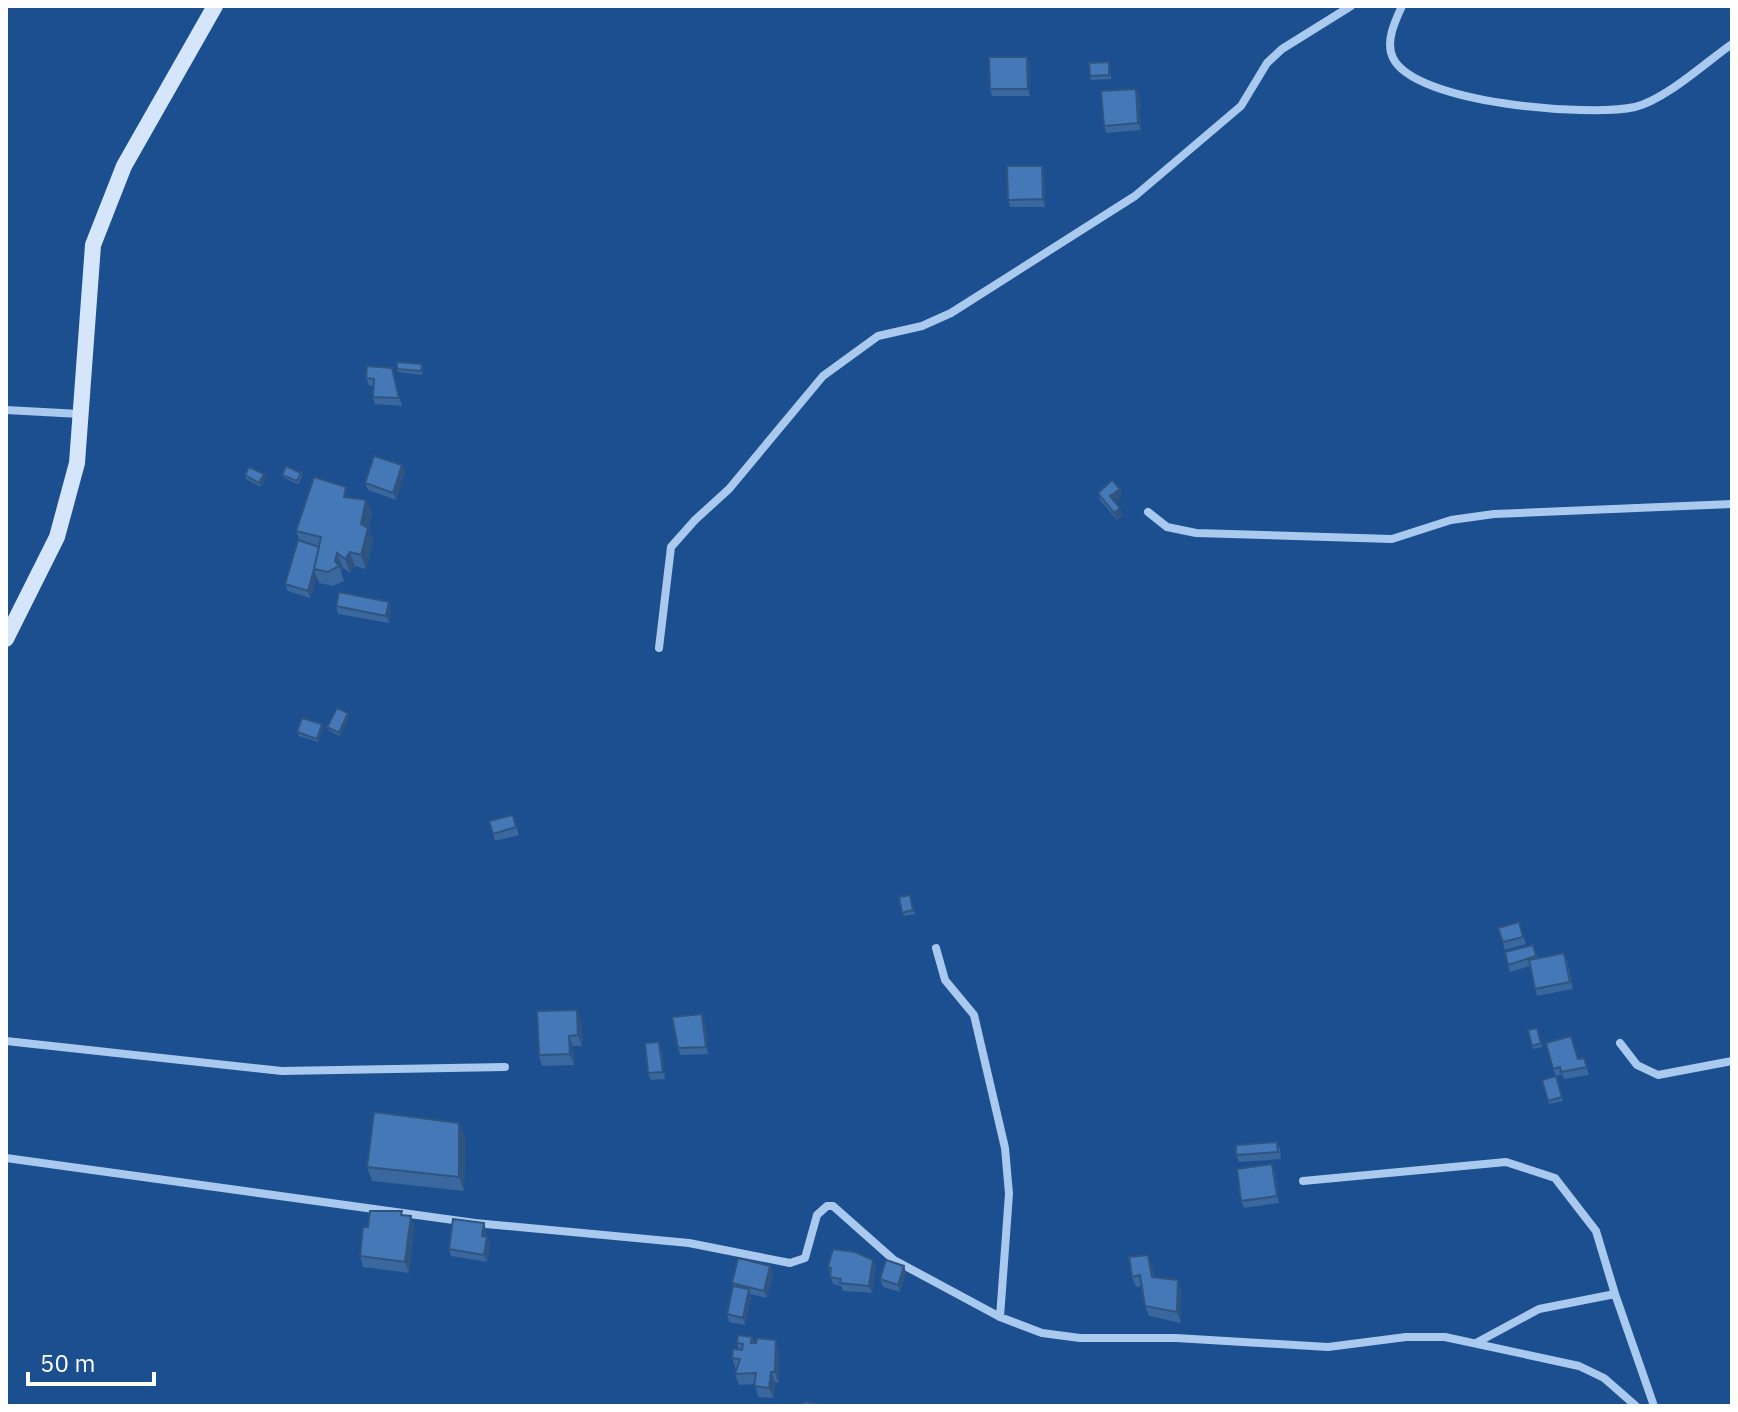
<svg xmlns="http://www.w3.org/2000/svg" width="1738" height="1412" font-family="'IBM Plex Sans',sans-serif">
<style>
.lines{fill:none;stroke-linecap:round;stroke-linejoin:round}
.street{stroke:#a9c9ee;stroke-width:8}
.secondary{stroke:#d6e6fa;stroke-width:16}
.wall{fill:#3a679d}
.shaded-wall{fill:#305480}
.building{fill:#4478b7;stroke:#305480;stroke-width:2}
</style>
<rect width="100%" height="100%" fill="#1b4f8f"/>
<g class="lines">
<path class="street" d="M1402,6C1395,21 1385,42 1393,58C1415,104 1590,117 1635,107C1665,100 1706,62 1732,44
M6,410L80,414
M1148,512L1167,527L1196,533L1392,539L1451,520L1494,514L1732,504
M659,648L671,547L695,520L729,489L823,376L878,336L922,326L951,313L1135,196L1241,106L1267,63L1282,49L1351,6
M936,948L945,980L974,1015L1005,1148L1009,1194L1000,1317
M6,1041L282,1071L505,1067
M1620,1043L1637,1065L1658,1075L1732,1061
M6,1158L475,1223L689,1243L790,1263L805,1258L817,1215L827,1206H833L894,1260L1000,1317L1042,1333L1080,1338H1176L1328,1347L1406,1337H1445L1579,1366L1604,1378L1636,1406
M1303,1181L1506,1162L1555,1178L1596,1231L1615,1294L1539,1309L1476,1343
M1615,1294L1654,1406"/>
<path class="secondary" d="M6,639L57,537L77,463L93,245L124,166L215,6"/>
</g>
<path class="wall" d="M1027,57L1030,64V96H992L990,89Z
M1110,66L1111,79L1091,80L1090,76Z
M1136,89L1139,96L1141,130L1106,133L1104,126Z
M1044,173L1045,207H1010L1008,200Z
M422,364L423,368L422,375L398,372L397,369Z
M392,368L402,406L375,404L373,397L374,386L369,385L366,378Z
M402,465L405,472L396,500L368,490L365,483Z
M301,473L302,476L298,484L284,478L282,475Z
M245,475L266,478L261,487L246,479Z
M1120,489L1122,496L1115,502L1123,515L1117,520L1100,500L1098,493Z
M349,497L366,500L372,514L368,529L373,542L366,569L355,566L350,573L343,568L341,572L344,581L333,586L319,583L317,577L310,598L288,591L285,584L300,541L296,531Z
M389,602L391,609L389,623L338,614L336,606Z
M349,717L340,736L329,731L327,727Z
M322,724L323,728L318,742L299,736L297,732Z
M513,815L519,835L495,841L493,834Z
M910,895L915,914L904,916L902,913Z
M1519,922L1526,944L1505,950L1498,928Z
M1533,945L1538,959L1567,960L1573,989L1537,996L1530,966L1510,972L1508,965Z
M581,1021L582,1046H573L574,1065L542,1066L539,1055Z
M705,1021L708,1054L680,1055L678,1048Z
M1537,1028L1542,1047L1533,1049L1528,1030Z
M662,1049L665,1079L651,1080L648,1073Z
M1584,1058L1589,1075L1564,1079L1562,1074L1556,1076L1553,1069Z
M1556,1076L1563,1101L1549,1104L1542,1080Z
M459,1123L465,1137L464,1191L372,1181L367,1167Z
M1277,1142L1280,1149L1281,1159L1239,1162L1236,1155Z
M1275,1171L1279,1203L1244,1208L1241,1201Z
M403,1215L414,1226L409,1273L363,1267L360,1256L368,1227Z
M484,1223L486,1230L485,1236L490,1244L487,1262L451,1256L449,1249Z
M1152,1265L1154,1277L1181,1290V1323L1149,1316L1145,1306L1142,1286L1136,1287L1132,1277Z
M770,1266L773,1273L767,1298L750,1294L751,1297L745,1325L729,1322L727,1314L733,1286L732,1283Z
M904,1266L906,1273L900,1292L883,1287L880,1279Z
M828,1267H876L872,1293L843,1291L841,1286L833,1284Z
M752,1337L754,1343L776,1340L779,1350V1383L775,1382L773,1398L758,1397L755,1384L739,1385L735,1374L736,1369L732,1358L739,1350L737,1343Z"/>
<path class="shaded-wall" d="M1027,57L1030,64V96L1028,89Z
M1136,89L1139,96L1141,130L1138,123Z
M1042,166L1044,173L1045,207L1043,199Z
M402,465L405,472L396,500L393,493Z
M264,474L266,478L261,487L259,483Z
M1120,489L1122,496L1113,504L1110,496Z
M366,500L372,514L368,529L373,542L366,569L361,555V524Z
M1120,508L1123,515L1117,520L1114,513Z
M350,552L355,566L350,573L345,559Z
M337,553L343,568L341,572L339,566L335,561Z
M314,570L317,577L310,598L308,591Z
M389,602L391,609L389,623L386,616Z
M348,713L349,717L340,736L339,733Z
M322,724L323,728L318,742L317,739Z
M577,1010L581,1021L582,1046L578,1035Z
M702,1014L705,1021L708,1054L706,1047Z
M569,1036L573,1046L574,1065L570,1054Z
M659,1042L662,1049L665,1079L663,1072Z
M459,1123L465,1137L464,1191L459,1177Z
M1272,1164L1275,1171L1279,1203L1277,1196Z
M411,1216L414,1226L409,1273L405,1262Z
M484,1223L486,1230L484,1243L482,1236Z
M487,1237L490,1244L487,1262L484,1255Z
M1148,1255L1152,1265L1156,1288L1152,1277Z
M873,1260L876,1267L872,1293L869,1286Z
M770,1266L773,1273L767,1298L764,1291Z
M904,1266L906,1273L900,1292L898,1285Z
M1178,1280L1181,1290V1323L1177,1312Z
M749,1289L751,1297L745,1325L743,1318Z
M776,1340L779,1350V1383L775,1372Z
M771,1372L775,1382L773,1398L769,1388Z"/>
<path class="building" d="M989,57H1027L1028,89H990Z
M1109,62V75L1090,76L1089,63Z
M1136,89L1138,123L1104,126L1101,91Z
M1007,166H1042L1043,199L1008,200Z
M397,362L422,364L421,371L397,369Z
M367,366L392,368L399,398L373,397L374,379L366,378Z
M374,456L402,465L393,493L365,483Z
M286,466L301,473L297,481L282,475Z
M249,467L264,474L259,483L245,475Z
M314,477L346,487L344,497L366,500L361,524L368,528L361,555L350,552L345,559L337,553L335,561L339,566L328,572L314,569L321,537L296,531Z
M1112,480L1120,489L1110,496L1120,508L1114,513L1098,493Z
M298,540L319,547L314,569L308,591L285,584Z
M339,592L389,602L386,616L336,606Z
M337,708L348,713L339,733L327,727Z
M302,718L322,724L317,739L297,732Z
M513,815L516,827L493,834L489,821Z
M910,895L913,910L902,913L899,897Z
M1519,922L1523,937L1503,942L1498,928Z
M1533,945L1536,956L1508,965L1505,952Z
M1564,953L1570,982L1535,989L1529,960Z
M577,1010L578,1035L569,1036L570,1054L539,1055L537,1011Z
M702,1014L706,1047L678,1048L672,1017Z
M1537,1028L1541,1043L1532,1046L1528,1030Z
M1571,1036L1578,1059L1584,1058L1587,1067L1561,1072L1560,1067L1553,1069L1546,1043Z
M659,1042L663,1072L648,1073L645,1043Z
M1556,1076L1562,1097L1548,1101L1542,1080Z
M374,1112L459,1123V1177L367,1167Z
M1277,1142L1278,1152L1236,1155V1145Z
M1272,1164L1277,1196L1241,1201L1237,1169Z
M370,1211H402L401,1215L411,1216L405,1262L360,1256L363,1227H368Z
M453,1219L484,1223L482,1236L487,1237L484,1255L449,1249Z
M833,1249L855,1252L873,1260L869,1286L840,1283L841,1279L830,1277L831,1268L828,1267Z
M1148,1255L1152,1277L1178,1280L1177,1312L1145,1306L1140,1275L1132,1277L1129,1257Z
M738,1258L770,1266L764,1291L732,1283Z
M886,1260L904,1266L898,1285L880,1279Z
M733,1286L749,1289L743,1318L727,1314Z
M738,1335L752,1337L751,1343H756L757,1338L776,1340L775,1372H771L769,1388L754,1386L756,1373L735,1374L740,1359L732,1358L733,1349L742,1350L743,1344L737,1343Z
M804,1402L817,1404V1406H804Z"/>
<rect width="1738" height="1412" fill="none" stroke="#ffffff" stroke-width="16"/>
<path d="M28 1372v12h126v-12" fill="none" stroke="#ffffff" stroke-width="4"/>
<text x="40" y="1372" font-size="24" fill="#ffffff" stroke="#1b4f8f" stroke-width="6" paint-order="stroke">50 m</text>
</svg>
